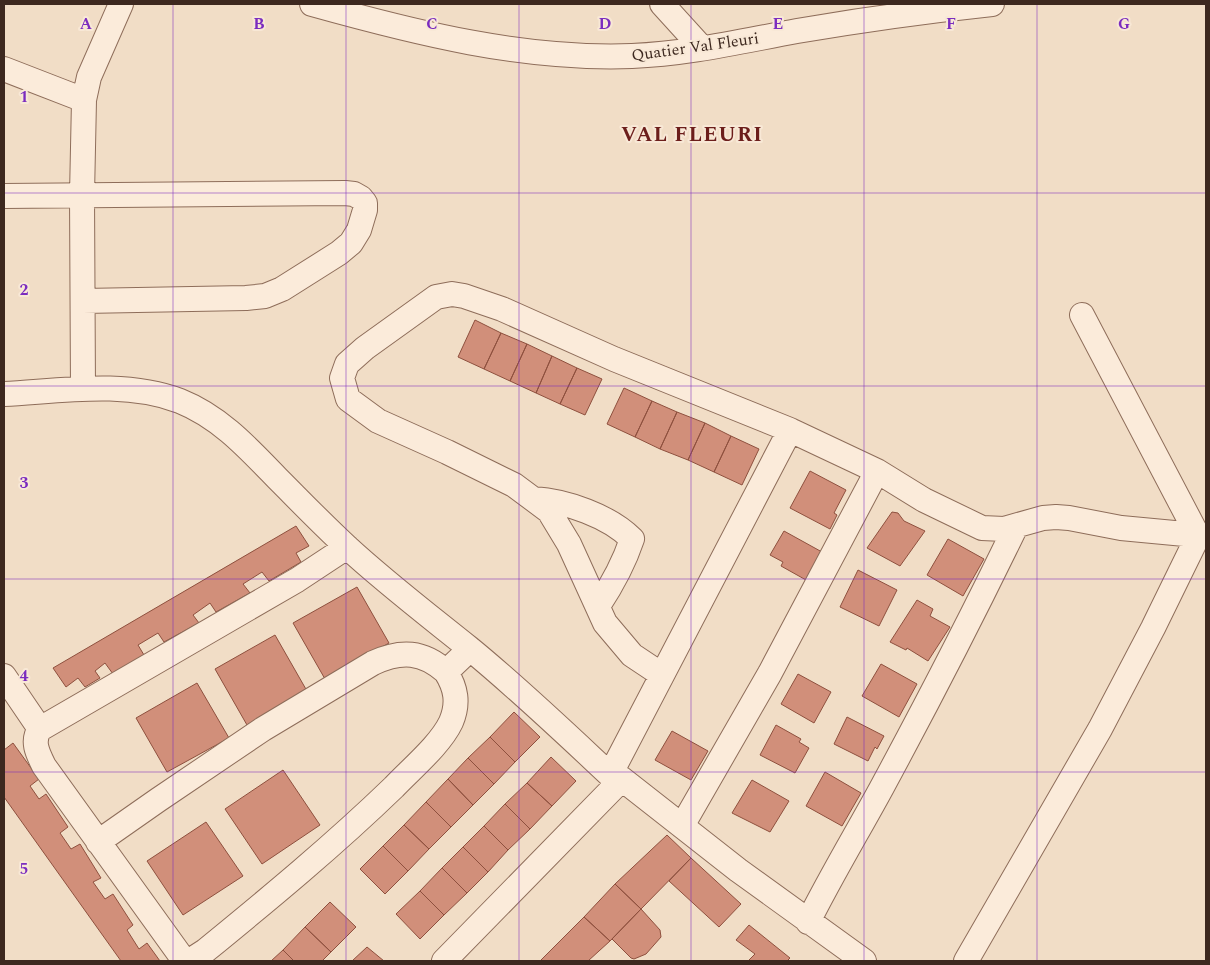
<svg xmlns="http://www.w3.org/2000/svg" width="1210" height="965" font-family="Spectral,serif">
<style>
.building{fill:#d18f7a;stroke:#8e503e}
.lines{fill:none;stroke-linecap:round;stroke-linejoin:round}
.minor-casing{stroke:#8e6d5a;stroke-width:26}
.minor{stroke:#fbebda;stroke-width:24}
.grid{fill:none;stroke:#7b2cbf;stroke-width:1;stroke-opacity:0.55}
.labels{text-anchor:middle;stroke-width:4;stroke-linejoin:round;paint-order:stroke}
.street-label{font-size:16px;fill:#3d281f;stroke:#f8e8d6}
.district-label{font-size:21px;font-weight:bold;letter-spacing:1px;fill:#6c1e1b;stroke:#f8e8d6}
.grid-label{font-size:16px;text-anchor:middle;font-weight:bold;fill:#7b2cbf;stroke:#f8e8d6;stroke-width:4;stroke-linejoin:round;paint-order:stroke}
</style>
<rect width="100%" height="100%" fill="#f1ddc6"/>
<path class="building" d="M475,320L501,333L484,369L458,357Z
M501,333L527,344L510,381L484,369Z
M527,344L552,356L536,393L510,381Z
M552,356L577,368L560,404L536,393Z
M577,368L602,379L585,415L560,404Z
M624,388L652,401L635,437L607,424Z
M652,401L677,412L660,449L635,437Z
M677,412L705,423L688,460L660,449Z
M705,423L731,436L714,472L688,460Z
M731,436L759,449L742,485L714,472Z
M810,471L846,490L834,513L837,515L830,529L790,508Z
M892,512L898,513L904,521L925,531L900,566L867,548Z
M296,526L309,546L296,553L301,562L269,581L262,572L243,584L250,593L216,612L210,603L193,615L199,623L164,642L158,633L138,645L144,655L113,674L105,663L95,671L100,678L85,687L78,678L66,687L53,668Z
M784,531L822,552L806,580L781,566L783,562L770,555Z
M948,539L984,559L963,596L927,575Z
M858,570L897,590L879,626L840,607Z
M357,587L389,643L325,679L293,623Z
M917,600L933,609L930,616L950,627L928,661L907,648L906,650L890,642Z
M275,635L307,691L247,725L215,669Z
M881,664L917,684L899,717L862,696Z
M798,674L831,692L814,723L781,704Z
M197,683L229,738L167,772L136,718Z
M514,712L540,737L515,762L490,737Z
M847,717L884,736L877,749L875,747L868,761L834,744Z
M776,725L801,739L799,742L809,748L795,773L760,755Z
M672,731L708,751L691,780L655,760Z
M490,737L515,762L494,784L468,758Z
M13,743L39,779L30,786L39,799L46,794L68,827L60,833L71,849L80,844L101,878L93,882L105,899L113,894L133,925L127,930L139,949L147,943L160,961H121L4,797V750Z
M551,757L576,781L552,806L527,783Z
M468,758L494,784L473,805L448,779Z
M283,770L320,825L262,864L225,809Z
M825,772L861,793L842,826L806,806Z
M448,779L473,805L451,827L426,802Z
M752,780L789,801L770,832L732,813Z
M527,783L552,806L530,829L505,804Z
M426,802L451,827L429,849L404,825Z
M505,804L530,829L508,850L484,826Z
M206,822L243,876L183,915L147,861Z
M404,825L429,849L408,871L383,846Z
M484,826L508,850L488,872L463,847Z
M667,835L691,858L641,909L615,884Z
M383,846L408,871L385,894L360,869Z
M463,847L488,872L467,893L442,868Z
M691,858L741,904L719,927L669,881Z
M442,868L467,893L444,915L420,891Z
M615,884L641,909L610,941L584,917Z
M420,891L444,915L420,939L396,914Z
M330,902L356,927L331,952L305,927Z
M641,909L660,930L661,937L646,954L634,959L631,958L612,939Z
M584,917L610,941L588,961H540Z
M749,925L790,958L787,961H748L755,954L736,940Z
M305,927L331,952L322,961H294L283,950Z
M367,947L384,961H352Z
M283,950L294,961H271Z"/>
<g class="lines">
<g class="minor-casing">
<path id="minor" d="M312,4C416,33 523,60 632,56C688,54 742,41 797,31C861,20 926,11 992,4
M662,4L702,48
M4,69L84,100
M4,196L345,193L354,194L361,198L365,203V210L359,230L351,243L339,253L282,289L265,296L246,298L83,301
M83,389L82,195L84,100L89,77L121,4
M4,394C61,391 125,380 180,401C220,417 248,448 277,478C300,501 323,525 347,547C386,583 428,615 469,648C518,688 564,732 610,775L622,779L738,870L864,961
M534,499C566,501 609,516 632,539C624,563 612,585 598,606
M347,547L297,580L40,729C31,741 38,754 44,766L183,959L191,960L205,951C270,898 334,845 394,787C412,768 440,745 451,722C459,703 456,688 446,672L470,649
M662,675L632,655L605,623L569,544L549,511L514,485L447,452L378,421L348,399L342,378L347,364L365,348L436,297L452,294L464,296L502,309L614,359L790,430L877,471L924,500L982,528L1004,529L1043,518L1056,517L1069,518L1121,528L1206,536
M4,676L40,729
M610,775L790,430
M682,826L770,673L877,471
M98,842L158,800L263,729L373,663C401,650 423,651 446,672
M808,922C831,876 857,833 881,789C928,702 973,615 1016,526
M444,961L622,779
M966,961L1100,729L1153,628L1198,536L1082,315"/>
</g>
<use href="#minor" class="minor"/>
</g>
<path class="grid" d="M173,4V961M346,4V961M519,4V961M691,4V961M864,4V961M1037,4V961M4,193H1206M4,386H1206M4,579H1206M4,772H1206"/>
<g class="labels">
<g class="street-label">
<text transform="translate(695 46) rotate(-8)" y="6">Quatier Val Fleuri</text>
</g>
<g class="district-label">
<text x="692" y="141">VAL FLEURI</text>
</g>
</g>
<g class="grid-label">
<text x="86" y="29">A</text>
<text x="259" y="29">B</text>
<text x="432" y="29">C</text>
<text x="605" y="29">D</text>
<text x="778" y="29">E</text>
<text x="951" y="29">F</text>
<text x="1124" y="29">G</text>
<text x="24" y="102">1</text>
<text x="24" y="295">2</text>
<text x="24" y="488">3</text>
<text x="24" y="681">4</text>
<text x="24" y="874">5</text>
</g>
<rect width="1210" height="965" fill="none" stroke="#3d281f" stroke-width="10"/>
</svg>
